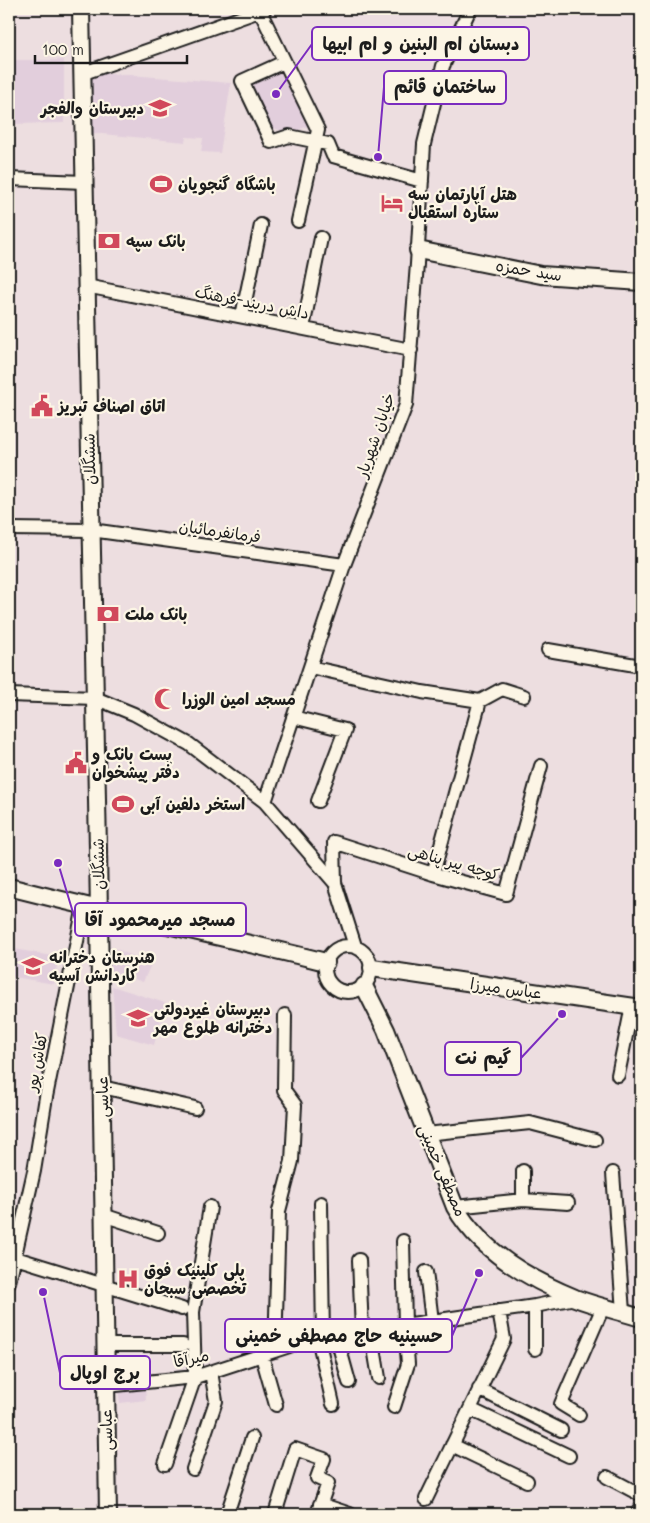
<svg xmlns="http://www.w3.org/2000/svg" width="650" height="1523" font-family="Mali,'Playpen Sans Arabic',sans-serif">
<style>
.built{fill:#e2cedc}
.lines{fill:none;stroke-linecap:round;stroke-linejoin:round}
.minor-casing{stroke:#1c1c1c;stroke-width:16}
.major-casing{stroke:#1c1c1c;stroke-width:20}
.minor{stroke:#fcf5e5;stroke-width:12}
.major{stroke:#fcf5e5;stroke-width:16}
.labels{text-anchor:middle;stroke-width:4.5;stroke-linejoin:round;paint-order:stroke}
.poi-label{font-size:16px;font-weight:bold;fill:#1c1c1c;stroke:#fcf5e5;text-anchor:start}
.street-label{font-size:16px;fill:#1c1c1c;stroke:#fcf5e5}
.leader{fill:none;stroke:#7b2cbf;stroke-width:2}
.callout-dot{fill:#7b2cbf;stroke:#fcf5e5;stroke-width:2}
.callout{fill:#fcf5e5;stroke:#7b2cbf;stroke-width:2}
.callout-label{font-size:18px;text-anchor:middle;font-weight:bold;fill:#1c1c1c}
</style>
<rect width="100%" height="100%" fill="#eddee0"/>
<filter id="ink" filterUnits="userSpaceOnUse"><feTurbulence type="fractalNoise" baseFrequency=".02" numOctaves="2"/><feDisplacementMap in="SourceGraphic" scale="10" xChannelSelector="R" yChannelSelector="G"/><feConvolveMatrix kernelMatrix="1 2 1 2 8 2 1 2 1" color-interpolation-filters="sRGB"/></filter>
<g filter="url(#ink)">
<path class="built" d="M9,60H64V123L9,124Z
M283,68L309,125L299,130L282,131L270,127L262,113L252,81Z
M92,72L231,83L220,153L201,152L203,138L186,137L185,142L92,133Z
M112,947L151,964L143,982L106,969Z
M9,948L58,957L54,984L9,976Z
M112,986L165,1003L154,1045L116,1034Z
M145,1384L146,1400L120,1403L118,1387Z"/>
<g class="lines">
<g class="minor-casing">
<path id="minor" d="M260,11L318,130L298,221
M284,62L242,81L271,142L289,136L328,144L333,156L422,181
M81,74L265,9
M9,179L84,182
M86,286L411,350
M242,316L261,225
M303,328L321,238
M9,529L91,530L344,565
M548,650L641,666
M310,667L422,692L480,701L502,689L524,696
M9,695L95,698L134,714L189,744L265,802L335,883L355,946
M293,717L345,730L318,801
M265,802L344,565L406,405L417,264L424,144L443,66L470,9
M433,874L480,701
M335,883L334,842L433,874L506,894L541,766
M325 969a23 23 0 1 1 46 0a23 23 0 1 1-46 0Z
M618,1075L632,1006
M102,1087L195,1108
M426,1134L530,1123L595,1140
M613,1173L623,1312
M523,1200L568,1203
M321,1203L323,1337
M455,1207L523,1200V1171
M103,1215L158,1233
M9,1256L182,1309
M359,1260L362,1331
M426,1272L432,1321
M9,1282L34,1171L46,1097L84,906
M535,1306V1349
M371,1330L379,1378
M336,1335L349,1382
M318,1338L333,1404
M105,1345H183
M275,1351L279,1211L292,1161L295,1105L284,1090L285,1015
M262,1356L276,1405
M106,1386L195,1377L314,1338L535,1306L575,1298
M479,1389L561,1430
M394,1407L408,1364L405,1325L403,1241
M470,1409L569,1456
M579,1415L561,1404L603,1307
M452,1445L527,1481
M165,1464L195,1377L193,1312L210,1207
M193,1469L216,1401L211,1372
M607,1477L641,1495
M426,1499L504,1339L499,1311
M320,1504L350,1514
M227,1514L252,1438
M275,1514L295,1449L324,1459L317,1478L328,1483L317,1514"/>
</g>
<g class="major-casing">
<path id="major" d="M81,9L98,849L108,1514
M418,250L541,275L641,282
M9,887C114,914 220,936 326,962
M372,968L641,1008
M364,986L386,1030L455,1207C480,1251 529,1279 575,1298C596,1306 619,1311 641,1318
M639,1514L641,1511"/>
</g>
<use href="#minor" class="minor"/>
<use href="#major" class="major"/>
</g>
</g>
<defs>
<g id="school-bare" transform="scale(1.725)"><path d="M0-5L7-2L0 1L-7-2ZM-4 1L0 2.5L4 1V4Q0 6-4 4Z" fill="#d1495b" stroke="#fcf5e5" stroke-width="2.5" paint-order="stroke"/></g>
<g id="stadium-bare" transform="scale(1.725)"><path d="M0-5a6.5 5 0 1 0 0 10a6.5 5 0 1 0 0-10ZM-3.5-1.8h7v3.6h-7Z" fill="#d1495b" stroke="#fcf5e5" stroke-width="2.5" paint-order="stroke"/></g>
<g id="hotel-bare" transform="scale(1.725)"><path d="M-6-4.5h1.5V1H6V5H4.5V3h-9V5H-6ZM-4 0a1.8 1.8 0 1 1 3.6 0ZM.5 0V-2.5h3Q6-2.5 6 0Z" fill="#d1495b" stroke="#fcf5e5" stroke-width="2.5" paint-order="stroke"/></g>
<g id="bank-bare" transform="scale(1.725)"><path d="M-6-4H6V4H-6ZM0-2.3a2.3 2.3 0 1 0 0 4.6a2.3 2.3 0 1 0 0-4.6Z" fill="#d1495b" stroke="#fcf5e5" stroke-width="2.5" paint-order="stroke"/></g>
<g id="civic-bare" transform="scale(1.725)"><path d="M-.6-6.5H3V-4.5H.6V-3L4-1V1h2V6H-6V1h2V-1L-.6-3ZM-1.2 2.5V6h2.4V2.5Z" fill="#d1495b" stroke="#fcf5e5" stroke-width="2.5" paint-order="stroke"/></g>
<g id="mosque-bare" transform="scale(1.725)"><path d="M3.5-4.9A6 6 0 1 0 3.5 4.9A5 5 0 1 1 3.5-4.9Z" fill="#d1495b" stroke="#fcf5e5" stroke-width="2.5" paint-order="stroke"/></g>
<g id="hospital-bare" transform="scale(1.725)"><path d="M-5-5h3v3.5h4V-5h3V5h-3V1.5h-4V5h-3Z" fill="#d1495b" stroke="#fcf5e5" stroke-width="2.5" paint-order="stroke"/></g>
</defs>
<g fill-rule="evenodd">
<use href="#school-bare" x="160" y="108"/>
<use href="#stadium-bare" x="161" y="184"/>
<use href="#hotel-bare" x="392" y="203"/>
<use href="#bank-bare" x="109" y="241"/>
<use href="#civic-bare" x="42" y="406"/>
<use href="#bank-bare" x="108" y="614"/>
<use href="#mosque-bare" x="165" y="699"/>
<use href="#civic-bare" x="76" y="763"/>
<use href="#stadium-bare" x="123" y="804"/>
<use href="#school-bare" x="33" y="966"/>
<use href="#school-bare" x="138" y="1018"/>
<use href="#hospital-bare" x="128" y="1279"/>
</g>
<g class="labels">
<g class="poi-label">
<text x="144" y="114" text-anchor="end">دبیرستان والفجر</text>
<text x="178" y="190">باشگاه گنجویان</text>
<text x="408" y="200">هتل آپارتمان سه<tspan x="408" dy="18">ستاره استقبال</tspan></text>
<text x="126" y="247">بانک سپه</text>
<text x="58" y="412">اتاق اصناف تبریز</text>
<text x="125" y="620">بانک ملت</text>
<text x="182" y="705">مسجد امین الوزرا</text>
<text x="92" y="760">پست بانک و<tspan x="92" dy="18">دفتر پیشخوان</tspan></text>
<text x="140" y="810">استخر دلفین آبی</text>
<text x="49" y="963">هنرستان دخترانه<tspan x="49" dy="18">کاردانش آسیه</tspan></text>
<text x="154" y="1015">دبیرستان غیردولتی<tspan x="154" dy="18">دخترانه طلوع مهر</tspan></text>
<text x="144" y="1276">پلی کلینیک فوق<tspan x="144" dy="18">تخصصی سبحان</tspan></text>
</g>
<g class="street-label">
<text transform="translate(529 270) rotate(9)" y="6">سید حمزه</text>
<text transform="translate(252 302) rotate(11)" y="6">داش دربند-فرهنگ</text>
<text transform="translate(375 435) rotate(-71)" y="6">خیابان شهریار</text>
<text transform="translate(89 459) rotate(-91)" y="6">ششگلان</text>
<text transform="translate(220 531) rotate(8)" y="6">فرمانفرمائیان</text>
<text transform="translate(454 862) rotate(16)" y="6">کوچه پیر پناهی</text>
<text transform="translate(98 864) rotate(-91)" y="6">ششگلان</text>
<text transform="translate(506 988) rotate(8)" y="6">عباس میرزا</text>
<text transform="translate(36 1062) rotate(-79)" y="6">کفاش پور</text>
<text transform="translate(102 1097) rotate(-91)" y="6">عباسى</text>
<text transform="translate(443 1170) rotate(67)" y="6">مصطفی خمینی</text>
<text transform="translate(191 1358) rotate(-12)" y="6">میرآقا</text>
<text transform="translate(106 1430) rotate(-91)" y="6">عباسی</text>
</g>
</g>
<path class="leader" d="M276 94L312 44M378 157L384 87M58 863L75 919M562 1014L521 1058M479 1273L452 1336M43 1292L60 1373"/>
<g class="callout-dot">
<circle cx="276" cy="94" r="5"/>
<circle cx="378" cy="157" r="5"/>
<circle cx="58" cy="863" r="5"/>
<circle cx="562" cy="1014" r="5"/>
<circle cx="479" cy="1273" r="5"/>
<circle cx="43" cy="1292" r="5"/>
</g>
<g class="callout">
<rect x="312" y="27" width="217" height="33" rx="5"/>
<rect x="384" y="71" width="122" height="33" rx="5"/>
<rect x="75" y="903" width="171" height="33" rx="5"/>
<rect x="445" y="1042" width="76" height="33" rx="5"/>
<rect x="225" y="1319" width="227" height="33" rx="5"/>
<rect x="60" y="1356" width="90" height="33" rx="5"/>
</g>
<g class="callout-label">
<text x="421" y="50">دبستان ام البنین و ام ابیها</text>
<text x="445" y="93">ساختمان قائم</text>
<text x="160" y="926">مسجد میرمحمود آقا</text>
<text x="483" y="1064">گیم نت</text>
<text x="339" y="1342">حسینیه حاج مصطفی خمینی</text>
<text x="105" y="1379">برج اوپال</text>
</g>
<rect width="650" height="1523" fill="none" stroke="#fcf5e5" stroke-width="30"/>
<rect x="15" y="15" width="620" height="1493" fill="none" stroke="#1c1c1c" stroke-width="2" filter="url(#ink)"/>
<path d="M35 55v8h152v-8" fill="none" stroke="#1c1c1c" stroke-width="2.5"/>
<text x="42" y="55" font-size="15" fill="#1c1c1c" stroke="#fcf5e5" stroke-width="4" paint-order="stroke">100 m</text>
</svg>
